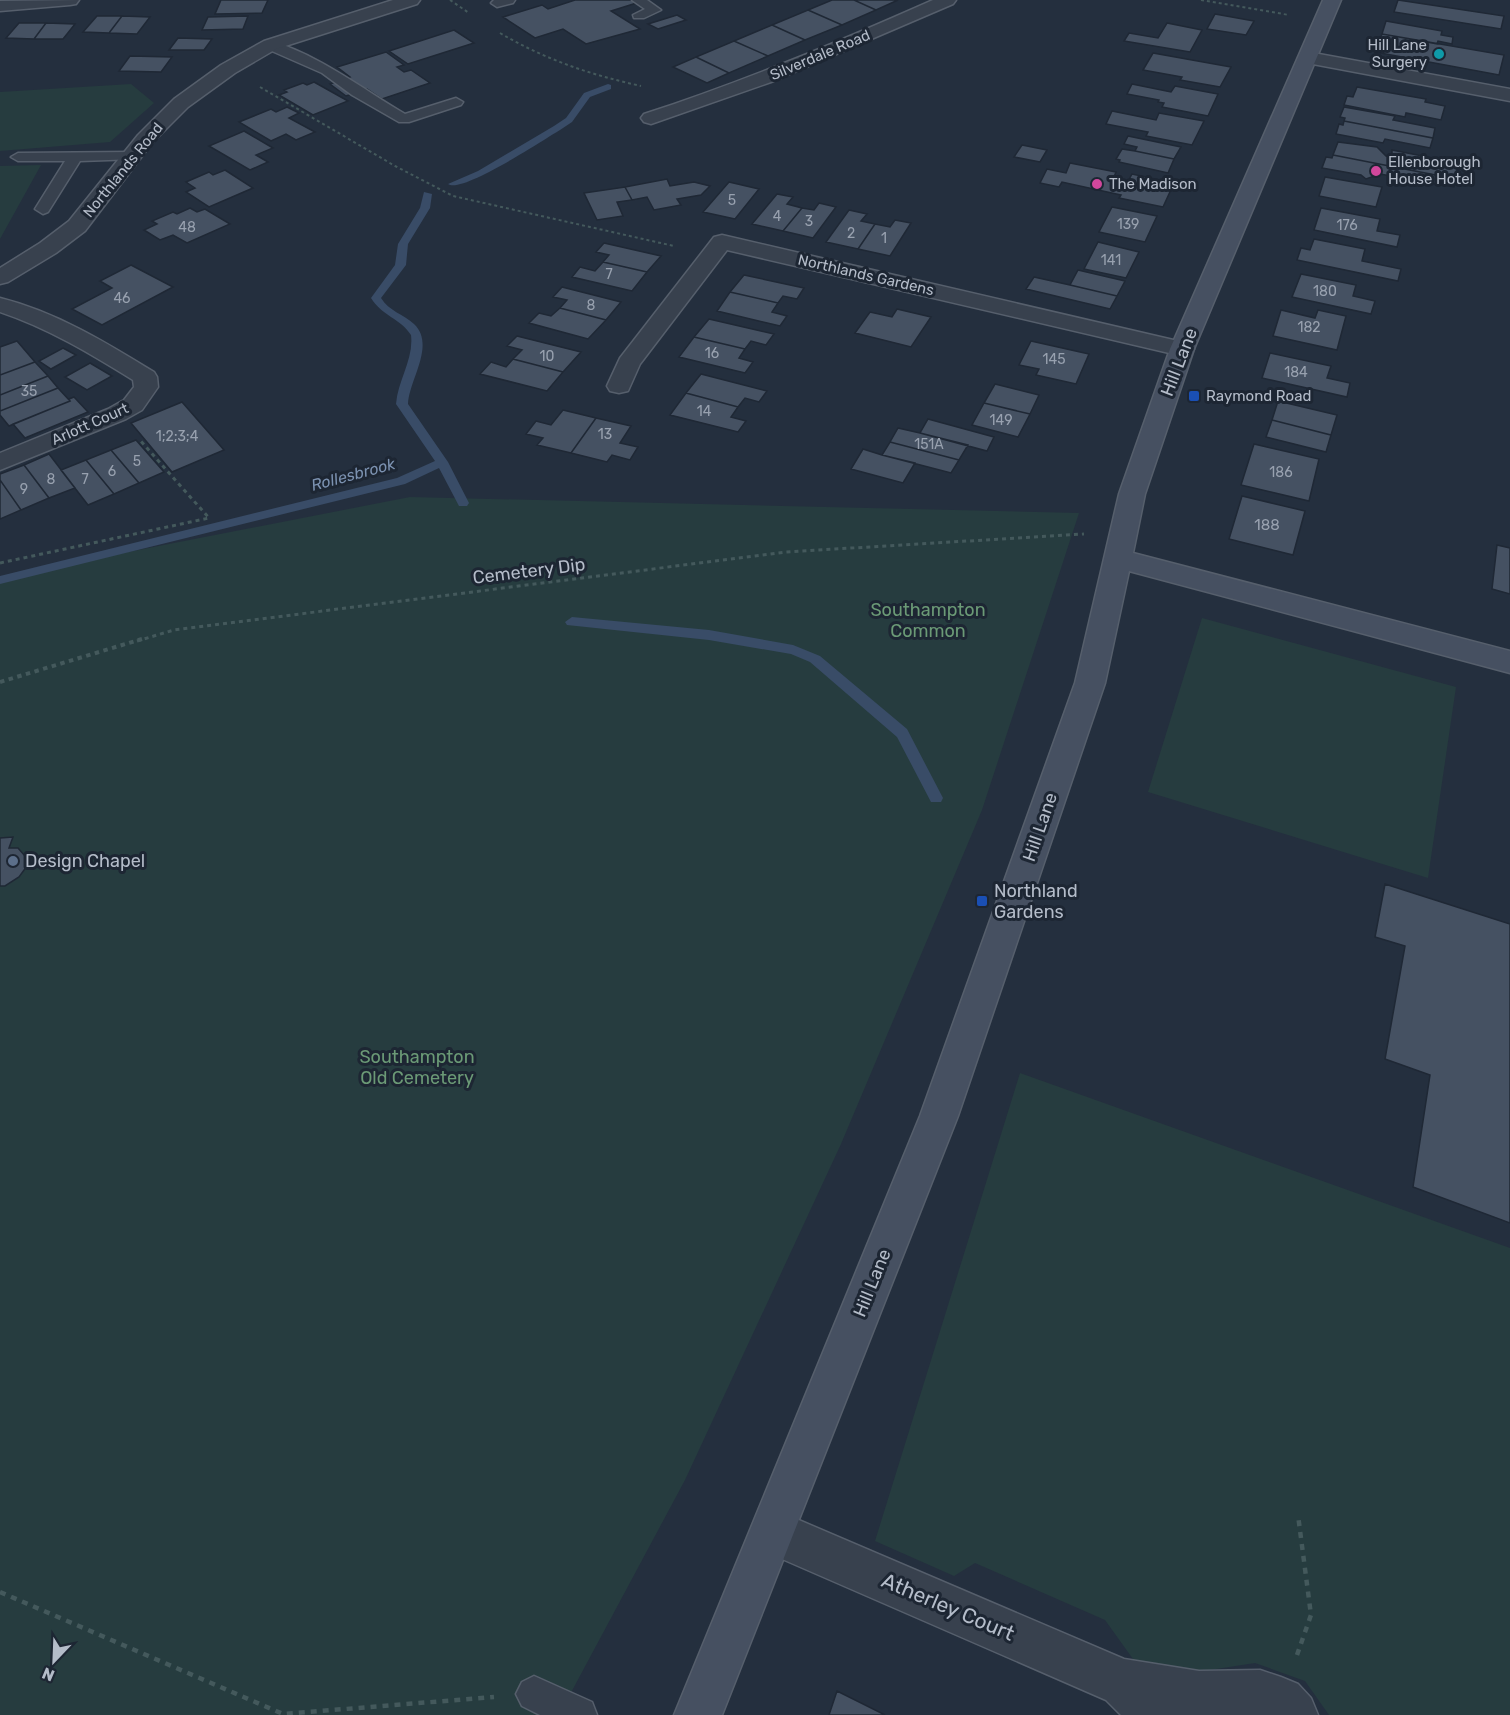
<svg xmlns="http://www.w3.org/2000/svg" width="1510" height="1715" font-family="Rubik,sans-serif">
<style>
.green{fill:#263c3f}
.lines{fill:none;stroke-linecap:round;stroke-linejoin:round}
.stream{fill:#394c67;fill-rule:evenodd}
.building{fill:#455162;stroke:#1f2835;stroke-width:1.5}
.lane-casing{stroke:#565f6c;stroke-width:3}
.street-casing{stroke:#565f6c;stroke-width:3}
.secondary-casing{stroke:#565f6c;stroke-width:3}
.path-far3{stroke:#44595c;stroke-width:2;stroke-dasharray:3 3;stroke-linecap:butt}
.path-far2{stroke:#44595c;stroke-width:3;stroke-dasharray:4 4;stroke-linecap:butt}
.path-far1{stroke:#44595c;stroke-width:4;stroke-dasharray:4.5 4.5;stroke-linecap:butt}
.path{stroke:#44595c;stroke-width:4.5;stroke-dasharray:6 6;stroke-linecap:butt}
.lane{fill:#38414e;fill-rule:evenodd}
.street{fill:#38414e;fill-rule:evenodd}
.secondary{fill:#465061;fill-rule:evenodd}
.culture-dot{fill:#0f9aa8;stroke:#1d2633;stroke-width:2}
.hotel-dot{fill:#d1479c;stroke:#1d2633;stroke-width:2}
.transit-dot{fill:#1a4fb4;stroke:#1d2633;stroke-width:2}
.service-dot{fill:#5c6f8a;stroke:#1d2633;stroke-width:2}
.labels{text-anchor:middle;stroke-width:6;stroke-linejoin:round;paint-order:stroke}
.far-number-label{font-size:14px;fill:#98a1af}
.far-poi-label{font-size:15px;fill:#b4bcc9;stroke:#1d2633;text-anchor:start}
.far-street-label{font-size:15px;fill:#b4bcc9;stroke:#1d2633}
.number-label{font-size:15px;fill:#98a1af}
.far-water-label{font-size:16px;font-style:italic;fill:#7c92b1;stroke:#1d2633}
.street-label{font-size:18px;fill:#b4bcc9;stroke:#1d2633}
.park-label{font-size:18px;fill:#6b9a76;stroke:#1d2633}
.poi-label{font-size:18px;fill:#b4bcc9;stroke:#1d2633;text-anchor:start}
.near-street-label{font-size:21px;fill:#b4bcc9;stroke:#1d2633}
</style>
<rect width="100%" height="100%" fill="#242f3e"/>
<path class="green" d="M131,84L154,103L110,142L0,151V92Z
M41,165L0,239V166Z
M410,497L1079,513L982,810L841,1144L685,1480L559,1715H0V577Z
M1202,618L1456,687L1428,878L1148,792Z
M1020,1073L1510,1248V1715H1329L1305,1681L1255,1663L1190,1673L1138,1666L1105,1620L975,1563L954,1576L875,1541Z"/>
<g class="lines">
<path class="stream" d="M608,84L611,85V89L590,97L572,122L560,130C543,140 462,194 448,184L478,171L554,126L566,118L584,93Z
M424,192L432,194L430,208L408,244L406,265L381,298C389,311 403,314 414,324C436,345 409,380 408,404L448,462L469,503L467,506H459L439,468L405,484L0,584V576L397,478L435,461L396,404C398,380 414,359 411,335C401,319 381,315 371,298L395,265L398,244L420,208Z
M572,617L709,630L793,645L820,656L907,729L943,798L941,802H931L897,737L810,662L791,654L709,640L567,625L565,622Z"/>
</g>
<path class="building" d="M221,0H268L262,13L215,14Z
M575,0H646L611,11L640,29L586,44L563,29L535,38L503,17L542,5L548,9Z
M832,0H854L876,10L842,25L808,10Z
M854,0H898L876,10Z
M1398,0L1504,16L1501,29L1394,12Z
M808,10L842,25L805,40L772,25Z
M1215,14L1254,21L1246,35L1207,29Z
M677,15L686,20L658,29L648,24Z
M97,16H122L109,33L83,32Z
M122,16L150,17L137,34L109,33Z
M248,16L243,29L202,30L208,17Z
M1386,21L1442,31L1441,35L1453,37L1452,44L1438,41L1437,44L1382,34Z
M19,23H46L34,39L6,38Z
M46,23L75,24L63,39H34Z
M1167,23L1202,30L1190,52L1124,41L1129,33L1158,38Z
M772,25L805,40L768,56L734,41Z
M454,30L474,43L408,64L389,51Z
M1382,34L1504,55L1499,75L1375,52Z
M178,38L212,39L204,50H169Z
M734,41L768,56L729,73L696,57Z
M386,52L404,65L397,67L404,72L411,70L430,83L382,99L367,89L346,96L330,84L350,77L337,67Z
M1153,53L1231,67L1220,87L1180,80L1182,77L1143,70Z
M130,56L172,57L161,72L119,71Z
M696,57L729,73L707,83L673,67Z
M314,82L348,101L313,115L279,95L287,92L284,90L303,83L307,85Z
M1132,84L1171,92L1175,86L1218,94L1208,116L1162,107L1164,103L1158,102L1159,100L1127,94Z
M1357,87L1426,99L1425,102L1445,106L1441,120L1406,113L1405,117L1344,105L1347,96L1353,97Z
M287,107L299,113L289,118L315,132L296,140L286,134L271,141L239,122L271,109L276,112Z
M1344,107L1395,116L1393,120L1435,128L1433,138L1344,121L1345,118L1340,117Z
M1112,111L1156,120L1159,113L1204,121L1192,145L1146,136L1148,132L1106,124Z
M1344,121L1433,138L1430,148L1385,139L1383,143L1336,134L1339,124L1343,125Z
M244,131L273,148L256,155L268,162L250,170L209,146Z
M1128,136L1181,147L1174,159L1135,151L1137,147L1124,144Z
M1338,142L1377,147L1386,156L1392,157V150L1458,163L1456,179L1333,155Z
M1022,145L1047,150L1040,162L1014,157Z
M1122,149L1135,151L1174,159L1168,173L1119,162L1120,160L1116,159Z
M1333,155L1456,179L1454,187L1380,174L1366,179L1361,175L1322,168L1326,157L1332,158Z
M1070,163L1116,172L1114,177L1126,185L1132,174L1174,183L1163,207L1119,198L1121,195L1062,182L1059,187L1040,183L1047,169L1066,173Z
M225,170L253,188L209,207L186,192L195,188L186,182L209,172L213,175Z
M1325,177L1382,187L1376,207L1319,196Z
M667,179L670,186L694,182L710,186L701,195L677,199L681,205L654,210L647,197L632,200L625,187Z
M729,182L759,189L735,219L703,212Z
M625,187L632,200L617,202L623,216L597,220L584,193Z
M777,194L793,197L787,204L802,208L783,231L752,224Z
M819,203L836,207L813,238L783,231L802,208L814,210Z
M1112,207L1157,216L1145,242L1099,232Z
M190,208L197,212L205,209L230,224L187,243L173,235L160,240L144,230L157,224L152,221L173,212L177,214Z
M1321,208L1380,219L1377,231L1400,235L1397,247L1314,230Z
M849,210L867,214L861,221L875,224L858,249L826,242Z
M895,220L911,223L890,256L858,249L875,224L890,227Z
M1314,239L1365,249L1362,261L1401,269L1398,281L1297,260L1301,248L1310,250Z
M1098,242L1139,252L1126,278L1084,269Z
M604,243L661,256L647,272L603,262L609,255L596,252Z
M603,262L647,272L632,291L572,277L580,267L595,271Z
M131,265L173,287L102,325L72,309L112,288L100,281Z
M1078,270L1125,281L1117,296L1070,285Z
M1301,274L1356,285L1353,296L1375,301L1371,314L1292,297Z
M744,275L804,288L797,299L783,296L778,303L730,292Z
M1034,277L1070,285L1117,296L1110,309L1026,289Z
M562,287L621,302L606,320L560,308L567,300L553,297Z
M730,292L778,303L772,312L787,316L780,326L717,311Z
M560,308L606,320L588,339L529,323L539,313L551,316Z
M897,309L931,317L911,347L855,333L870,312L892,317Z
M1281,310L1315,318L1318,310L1346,316L1337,350L1273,336Z
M709,319L774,334L766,345L751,341L745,349L694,337Z
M517,336L581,352L563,372L513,359L522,350L507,346Z
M694,337L745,349L739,358L753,362L745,373L679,357Z
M17,341L35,362L0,375V347Z
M1031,341L1089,354L1076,384L1036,375L1039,369L1019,365Z
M63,348L76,355L51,369L39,361Z
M1270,353L1331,366L1327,378L1350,383L1347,397L1262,378Z
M513,359L563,372L547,391L480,374L491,362L506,367Z
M35,362L48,376L0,395V375Z
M90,363L112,376L87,390L65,377Z
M701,374L767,391L759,402L745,398L738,407L686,393Z
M48,376L58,388L0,411V395Z
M995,384L1039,395L1030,414L984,403Z
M58,388L70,401L9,426L0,415V411Z
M686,393L738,407L731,417L746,421L738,432L670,415Z
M74,397L88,412L25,438L13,424L70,401L69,399Z
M1278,401L1337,415L1331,435L1272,420Z
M182,402L224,450L172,472L131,423Z
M984,403L1030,414L1018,437L972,425Z
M563,410L596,418L571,453L537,445L543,438L526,434L536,421L551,425Z
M596,418L631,426L620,443L638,447L630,460L612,455L607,462L571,453Z
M928,419L994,437L987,451L920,433Z
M1272,420L1331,435L1326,452L1266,437Z
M898,428L920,433L968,445L959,460L890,442Z
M136,440L164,472L139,483L111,450Z
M890,442L959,460L951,473L882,455Z
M1254,444L1319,459L1309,501L1241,485Z
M863,449L882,455L915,463L903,483L851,469Z
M111,450L139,483L114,494L86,460Z
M49,454L75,488L49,498L24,465Z
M86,460L114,494L88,505L61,470Z
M24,465L49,498L21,510L0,480V474Z
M0,480L21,510L0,519Z
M1242,496L1305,511L1293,555L1229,539Z
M1497,545L1510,548V594L1492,589Z
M13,837L9,848H18L25,856L27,866L19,877L5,886H0V838Z
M1385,884L1510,924V1223L1413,1187L1430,1075L1385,1059L1405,946L1375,937Z
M837,1691L885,1715H829Z"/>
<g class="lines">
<g class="lane-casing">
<path id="lane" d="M494,0H515L513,3L497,7L491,3Z
M632,0H647L661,10L644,18H634L633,15L645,9Z
M270,41C316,53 364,90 405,114L456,98L463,102L461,105L409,122H399L352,95L322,73L265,48L263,45L265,42Z
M132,152L137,153L139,156L137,159L80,161L48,212L43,214L35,209L65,161H18L11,157L18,153Z
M534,1676L592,1702L597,1715H540L522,1706L516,1694L522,1682Z"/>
</g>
<g class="street-casing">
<path id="street" d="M79,0L76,4L70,5L0,11V1Z
M393,0H420L417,4L276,49L235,73L188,107L152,143L85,231L56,253L8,282L0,284V268L40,243L69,221L138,135L174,99L221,65L264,41Z
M933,0H956L953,4L771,82L651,124L644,122L641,118L644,114C743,82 838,42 933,0Z
M1308,52L1510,89V101L1302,62L1299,58L1302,54Z
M722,235L1182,342L1190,344L1194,349L1190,354L1182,356L727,250L640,364L628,391L619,393L610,391L607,386L620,358L714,237Z
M0,298C56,312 105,342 154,372L157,377L158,387L142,410L126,419L0,470V453L108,409L124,400L134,387L133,380C91,354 48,328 0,312Z
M773,1509L1124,1659L1199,1671L1260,1670L1281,1677L1298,1684L1311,1698L1318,1715H1121L1106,1700L757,1548L750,1532L757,1516Z"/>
</g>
<g class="secondary-casing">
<path id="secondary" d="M1323,0H1341L1194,349L1145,494L1133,553L1510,651V673L1129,571L1105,683L958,1116L722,1715H674L920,1116L1075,683L1119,494L1170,349Z"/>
</g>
<path class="path-far3" d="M450,0L469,13
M1201,0L1289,15
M500,33C544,59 591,75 641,86
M260,87L395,166L453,196L674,246"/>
<path class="path-far2" d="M0,563L209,518L139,439
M137,641L174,630L786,552L1084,534"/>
<path class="path-far1" d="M0,682L142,639"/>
<path class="path" d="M0,1592L283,1714L494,1697
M1297,1655L1311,1615L1298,1515"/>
<use href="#lane" class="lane"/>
<use href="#street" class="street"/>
<use href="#secondary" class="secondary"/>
</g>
<circle class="culture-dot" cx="1439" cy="54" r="6"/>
<g class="hotel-dot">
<circle cx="1376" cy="171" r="6"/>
<circle cx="1097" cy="184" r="6"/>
</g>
<g class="transit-dot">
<rect x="1188" y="390" width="12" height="12" rx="3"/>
<rect x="976" y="895" width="12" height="12" rx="3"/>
</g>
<circle class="service-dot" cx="13" cy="861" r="6"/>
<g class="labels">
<g class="far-number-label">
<text x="732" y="205">5</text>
<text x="777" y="221">4</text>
<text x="809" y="226">3</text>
<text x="1128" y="229">139</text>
<text x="1347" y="230">176</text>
<text x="187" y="232">48</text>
<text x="851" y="238">2</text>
<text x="884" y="243">1</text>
<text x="1111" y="265">141</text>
<text x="609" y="279">7</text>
<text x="1325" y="296">180</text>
<text x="122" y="303">46</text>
<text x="591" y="310">8</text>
<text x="1309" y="332">182</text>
<text x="712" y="358">16</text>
<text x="547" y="361">10</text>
<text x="1054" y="364">145</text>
<text x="1296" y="377">184</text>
<text x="29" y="396">35</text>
<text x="704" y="416">14</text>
<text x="1001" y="425">149</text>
<text x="605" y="439">13</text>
<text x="177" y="441">1;2;3;4</text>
<text x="929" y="449">151A</text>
<text x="137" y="466">5</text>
<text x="112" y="476">6</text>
<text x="1281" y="477">186</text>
<text x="51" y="484">8</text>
<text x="85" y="484">7</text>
<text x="24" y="494">9</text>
</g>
<g class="far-poi-label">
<text x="1427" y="50" text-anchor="end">Hill Lane<tspan x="1427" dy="17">Surgery</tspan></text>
<text x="1388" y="167">Ellenborough<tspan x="1388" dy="17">House Hotel</tspan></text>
<text x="1109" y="189">The Madison</text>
<text x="1206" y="401">Raymond Road</text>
</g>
<g class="far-street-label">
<text transform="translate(820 55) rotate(-23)" y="5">Silverdale Road</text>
<text transform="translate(123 170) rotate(-51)" y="5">Northlands Road</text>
<text transform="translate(866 275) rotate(13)" y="5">Northlands Gardens</text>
<text transform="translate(90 424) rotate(-24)" y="5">Arlott Court</text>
</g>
<g class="number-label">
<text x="1267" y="530">188</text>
</g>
<g class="far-water-label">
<text transform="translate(353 474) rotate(-15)" y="6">Rollesbrook</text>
</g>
<g class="street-label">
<text transform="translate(1179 362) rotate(-69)" y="6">Hill Lane</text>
<text transform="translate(529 571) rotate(-7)" y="6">Cemetery Dip</text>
<text transform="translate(1040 827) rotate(-71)" y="6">Hill Lane</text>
<text transform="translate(872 1283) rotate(-68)" y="6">Hill Lane</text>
</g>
<g class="park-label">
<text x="928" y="616">Southampton<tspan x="928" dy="21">Common</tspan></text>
<text x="417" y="1063">Southampton<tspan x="417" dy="21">Old Cemetery</tspan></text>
</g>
<g class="poi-label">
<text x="25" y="867">Design Chapel</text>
<text x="994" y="897">Northland<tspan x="994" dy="21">Gardens</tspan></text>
</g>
<g class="near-street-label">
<text transform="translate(948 1607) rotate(23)" y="7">Atherley Court</text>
</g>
</g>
<g transform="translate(54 1661) rotate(203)" stroke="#1d2633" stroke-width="4.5" paint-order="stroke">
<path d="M0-4.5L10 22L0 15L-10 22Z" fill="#b4bcc9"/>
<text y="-9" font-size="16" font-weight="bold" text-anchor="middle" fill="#b4bcc9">N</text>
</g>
</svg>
